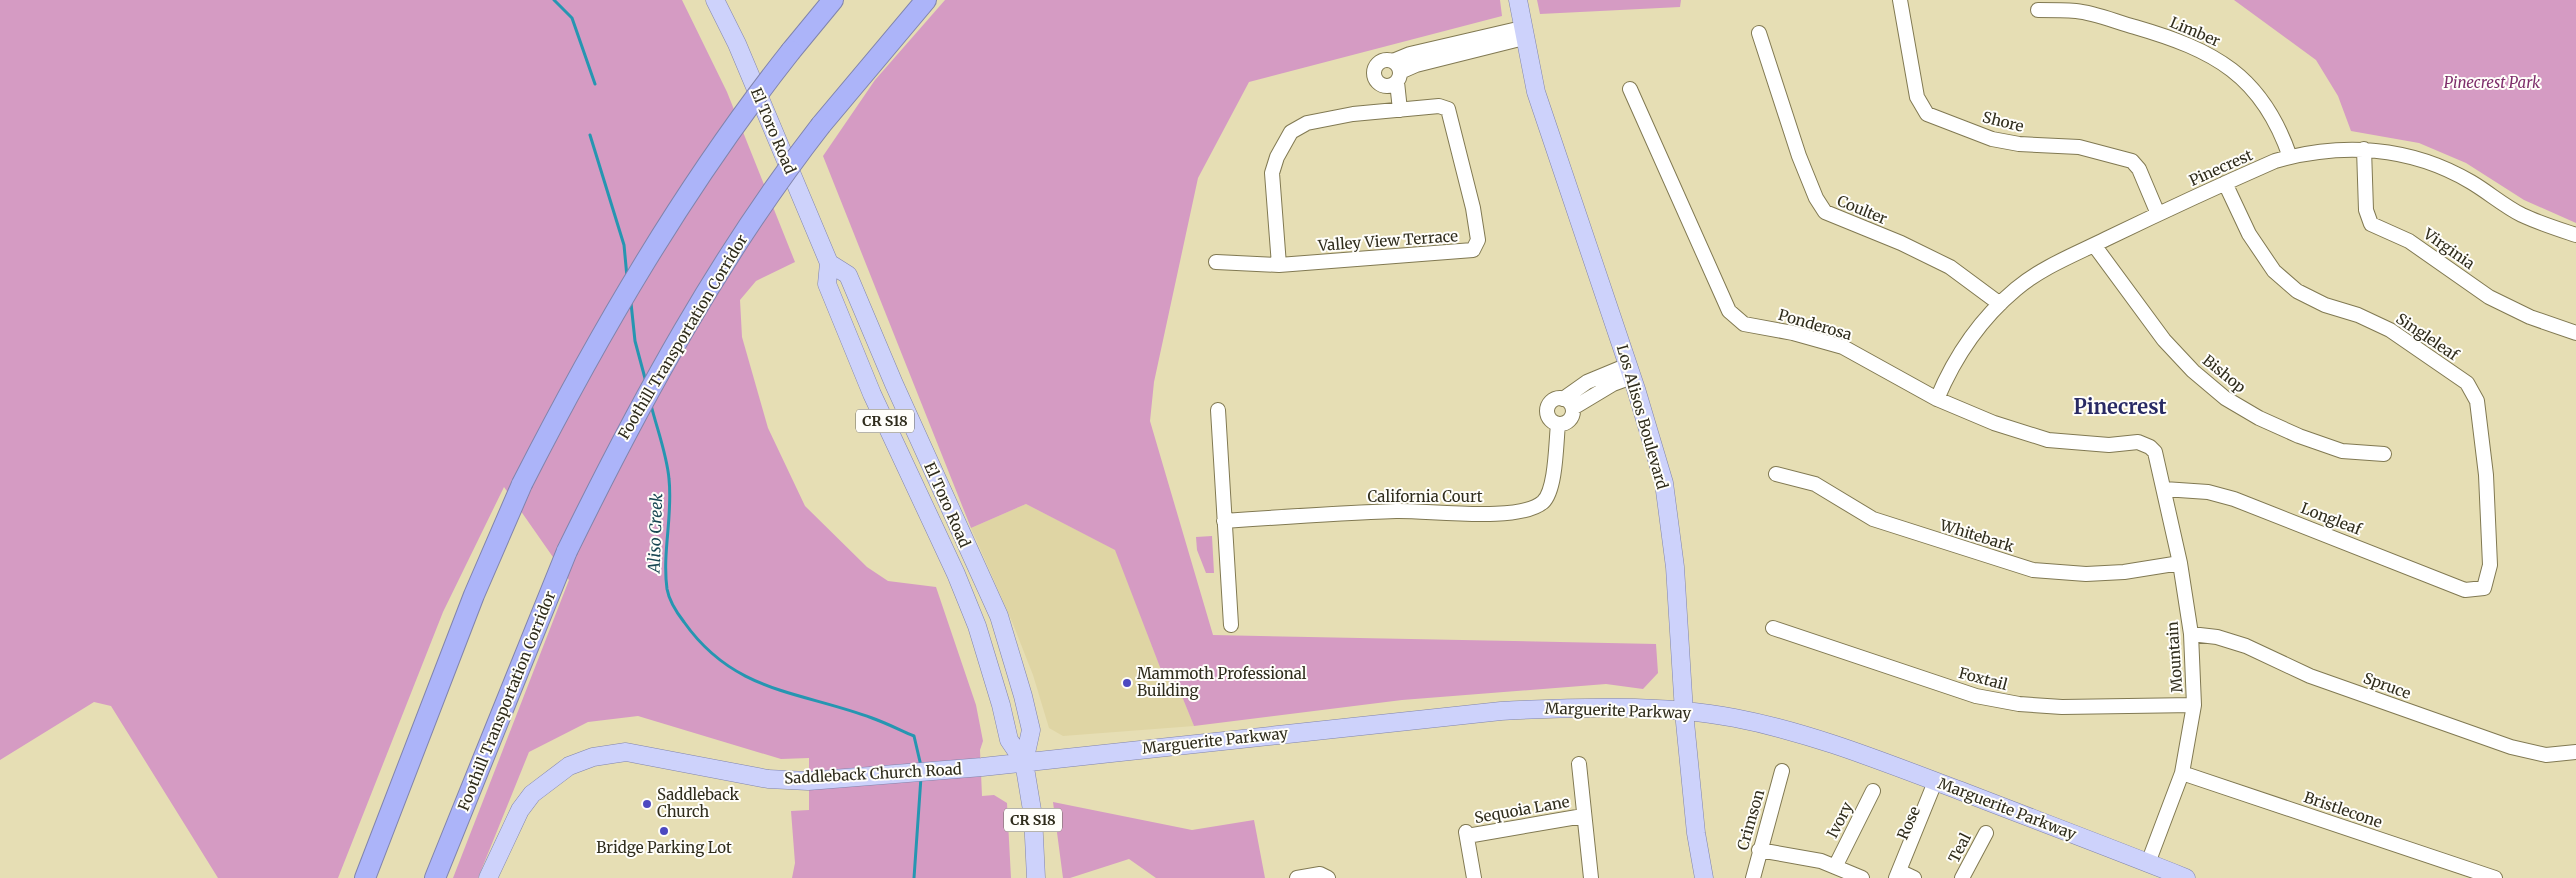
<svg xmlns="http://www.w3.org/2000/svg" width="2576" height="878" font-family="Merriweather,serif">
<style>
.built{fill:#dfd5a4}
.green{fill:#d59bc3}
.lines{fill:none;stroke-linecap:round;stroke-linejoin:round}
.stream{stroke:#2696b1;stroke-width:3}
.minor-casing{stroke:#817952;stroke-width:16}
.major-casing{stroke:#8084ac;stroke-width:19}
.highway-casing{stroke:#8084ac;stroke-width:22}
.minor{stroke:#fff;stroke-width:14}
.major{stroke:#cdd2fb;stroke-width:18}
.highway{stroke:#acb4f9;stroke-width:20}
.highway-bridge-casing{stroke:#8084ac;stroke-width:22;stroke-linecap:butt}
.highway-bridge{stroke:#acb4f9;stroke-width:20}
.poi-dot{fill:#4c49c0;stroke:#fffefa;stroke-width:2}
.labels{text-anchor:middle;stroke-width:4;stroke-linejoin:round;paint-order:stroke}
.shield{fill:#fffefa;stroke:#6d6b5f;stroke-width:1}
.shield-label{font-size:14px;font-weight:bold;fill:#2f2c1c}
.street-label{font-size:15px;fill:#2f2c1c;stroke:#fffefa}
.park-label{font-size:15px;font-style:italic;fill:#7e2e6b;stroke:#fffefa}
.poi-label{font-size:15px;fill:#2f2c1c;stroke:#fffefa;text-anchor:start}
.water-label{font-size:16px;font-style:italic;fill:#184652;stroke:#fffefa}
.district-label{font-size:20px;font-weight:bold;fill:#292a64;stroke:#fffefa}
</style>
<rect width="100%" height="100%" fill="#e6deb4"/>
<path class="built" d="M1026,504L1116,550L1163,675L1181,694L1194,726L1063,736L1049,728L1033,675L1013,624L971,528Z"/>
<path class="green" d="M0,0H682L727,92L795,262L756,281L740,300L742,337L768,428L805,506L867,567L888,581L936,587L976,705L983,741L980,750L982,796L994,795L1007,803L1011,878H792L795,863L791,811L809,810V758L781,759L638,716L588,722L529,752L478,878H453L569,580L504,487L443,612L338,878H218L111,706L94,702L0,760Z
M945,0H1500L1502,16L1249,82L1198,178L1154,382L1150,421L1213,635L1656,644L1658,673L1643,689L1606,684L1402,700L1194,726L1181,694L1163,675L1115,550L1026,504L971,528L823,156L875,80Z
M1537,0H1681L1680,7L1540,14Z
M2234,0H2576V223L2524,200L2466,163L2419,143L2351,131L2338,96L2316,60Z
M1212,536L1214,573H1206L1197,550L1196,537Z
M1053,802L1192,830L1254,820L1265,878H1156L1129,859L1070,878H1063Z"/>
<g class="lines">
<path class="stream" d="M554,0L572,18L595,84
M590,135L624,245L627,277
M631,303L635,341L646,382
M651,405C657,429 667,455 669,479C673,516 662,552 667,589C669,600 677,613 684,622C734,693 799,691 872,718C886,723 900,730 914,736L921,766
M914,878L921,777"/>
<g class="minor-casing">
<path id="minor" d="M1900,0L1917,97L1927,114L1992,139L2019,144L2079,147L2132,161L2139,169L2158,214
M2038,10C2051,10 2064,10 2076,11C2096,13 2116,22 2135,27C2214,50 2262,75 2290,157
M1759,33L1799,156L1816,198L1825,212L1901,243L1950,267L2000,304
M1374 73a13 13 0 1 1 26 0a13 13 0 1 1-26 0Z
M1393,61L1410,54L1522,28
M1400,72L1416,65L1524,38
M1397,82L1400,110
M1630,89L1729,311L1744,324L1793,333L1843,347L1937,399L1994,423L2048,440L2109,445L2138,442L2150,447L2155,452L2180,563L2191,634L2194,705L2182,773L2148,863
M2364,149L2366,210L2371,224L2409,241L2489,297L2530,317L2576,333
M2094,245L2164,340L2193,371L2225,398L2259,418L2299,436L2342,451L2384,454
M1216,262L1279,265L1473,250L1478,240L1473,208L1448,109L1439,106L1353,114L1307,123L1291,132L1277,157L1272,173L1279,265
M1547 411a13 13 0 1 1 26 0a13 13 0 1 1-26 0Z
M1563,399L1587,382L1628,365
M1937,399C1955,356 1980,319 2016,289C2042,267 2076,254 2106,239C2162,212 2218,186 2275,161C2342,142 2410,146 2471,182C2488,192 2504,206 2522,215C2539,223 2558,229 2576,235
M1573,408L1613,384L1632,377
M1218,410L1231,625
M1776,474L1815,484L1873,519L2033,570L2086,574L2124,572L2180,563
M2164,489L2208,492L2234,499L2465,590L2484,588L2490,565L2486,475L2477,401L2467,383L2390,330L2358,315L2325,305L2297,291L2274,271L2249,234L2225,183
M1224,521C1281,517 1339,513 1396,511C1429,510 1519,523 1543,502C1556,490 1556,443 1558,424
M1773,628L1976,696L2019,704L2062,707L2194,705
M2191,634L2217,637L2246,646L2310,676L2511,747L2546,755L2576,752
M1579,764L1591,878
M2182,773L2495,878
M1466,832L1474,878
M1467,836L1583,816
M1759,850L1821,861L1862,878
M1836,865L1873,791
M1899,871L1914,878
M1297,878L1320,874L1328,878
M1753,878L1782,771
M1896,878L1935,782
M1962,878L1986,833"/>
</g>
<g class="major-casing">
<path id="major" d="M715,0L737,44L829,263L827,284L872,394L956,574L977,626L1001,705L1009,740L1024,762
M1518,0L1536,92L1636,389L1664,483L1675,567L1684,712L1696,833L1704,878
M829,263L848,275L894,384L999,616L1023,696L1031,730L1024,762L1033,816L1036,878
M488,878L520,810L532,794L569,766L593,757L626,752L768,779L808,781L982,767L1501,711C1574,707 1663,704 1735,718C1813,733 1886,763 1961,791C2036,820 2111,848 2186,878"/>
</g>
<g class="highway-casing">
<path id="highway" d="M791,51L833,0
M821,125L926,0
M365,878L474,595L522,484
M435,878L567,551"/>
</g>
<use href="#minor" class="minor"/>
<use href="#major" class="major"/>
<use href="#highway" class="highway"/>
<g class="highway-bridge-casing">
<path id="highway-bridge" d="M522,484C599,333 685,185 791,51
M567,551C640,402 719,256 821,125"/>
</g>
<use href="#highway-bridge" class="highway-bridge"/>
</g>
<g class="poi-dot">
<circle cx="1127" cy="683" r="5"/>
<circle cx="647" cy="804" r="5"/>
<circle cx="664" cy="831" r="5"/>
</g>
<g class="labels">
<g class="shield">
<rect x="856" y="409.5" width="58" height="23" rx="4"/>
<rect x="1004" y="808.5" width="58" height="23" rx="4"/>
</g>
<g class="shield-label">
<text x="885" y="426">CR S18</text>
<text x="1033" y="825">CR S18</text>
</g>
<g class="street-label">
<text transform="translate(2195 32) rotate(23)" y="5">Limber</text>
<text transform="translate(2003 122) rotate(14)" y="5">Shore</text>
<text transform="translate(773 131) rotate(67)" y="5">El Toro Road</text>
<text transform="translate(2221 168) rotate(-24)" y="5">Pinecrest</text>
<text transform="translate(1862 210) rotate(22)" y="5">Coulter</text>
<text transform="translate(1388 241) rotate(-4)" y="5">Valley View Terrace</text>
<text transform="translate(2449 249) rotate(35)" y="5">Virginia</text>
<text transform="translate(1815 325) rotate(16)" y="5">Ponderosa</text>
<text transform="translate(683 337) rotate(-59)" y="5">Foothill Transportation Corridor</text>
<text transform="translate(2427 337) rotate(34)" y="5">Singleleaf</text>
<text transform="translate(2224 374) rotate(39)" y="5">Bishop</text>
<text transform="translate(1642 417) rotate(74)" y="5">Los Alisos Boulevard</text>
<text x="1425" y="502">California Court</text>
<text transform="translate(947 505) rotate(66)" y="5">El Toro Road</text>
<text transform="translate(2331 519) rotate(21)" y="5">Longleaf</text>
<text transform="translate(1977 536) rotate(17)" y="5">Whitebark</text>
<text transform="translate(2175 657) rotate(-94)" y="5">Mountain</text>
<text transform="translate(1983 679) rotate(15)" y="5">Foxtail</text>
<text transform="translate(2387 686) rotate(20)" y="5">Spruce</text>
<text transform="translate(507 701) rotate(-68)" y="5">Foothill Transportation Corridor</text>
<text transform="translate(1618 711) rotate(2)" y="5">Marguerite Parkway</text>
<text transform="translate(1215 741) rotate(-6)" y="5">Marguerite Parkway</text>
<text transform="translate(873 774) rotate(-3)" y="5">Saddleback Church Road</text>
<text transform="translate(2007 809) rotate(21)" y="5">Marguerite Parkway</text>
<text transform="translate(1522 810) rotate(-10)" y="5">Sequoia Lane</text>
<text transform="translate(2343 810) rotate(19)" y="5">Bristlecone</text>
<text transform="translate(1751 820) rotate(-74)" y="5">Crimson</text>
<text transform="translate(1840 820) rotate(-63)" y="5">Ivory</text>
<text transform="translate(1909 823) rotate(-66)" y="5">Rose</text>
<text transform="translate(1960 848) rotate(-63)" y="5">Teal</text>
</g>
<g class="park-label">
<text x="2492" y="88">Pinecrest Park</text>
</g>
<g class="poi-label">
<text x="1137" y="679">Mammoth Professional<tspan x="1137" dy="17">Building</tspan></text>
<text x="657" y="800">Saddleback<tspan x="657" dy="17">Church</tspan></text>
<text x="664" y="853" text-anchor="middle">Bridge Parking Lot</text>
</g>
<g class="water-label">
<text transform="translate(655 533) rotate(-88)" y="6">Aliso Creek</text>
</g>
<g class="district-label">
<text x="2120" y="414">Pinecrest</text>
</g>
</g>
</svg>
